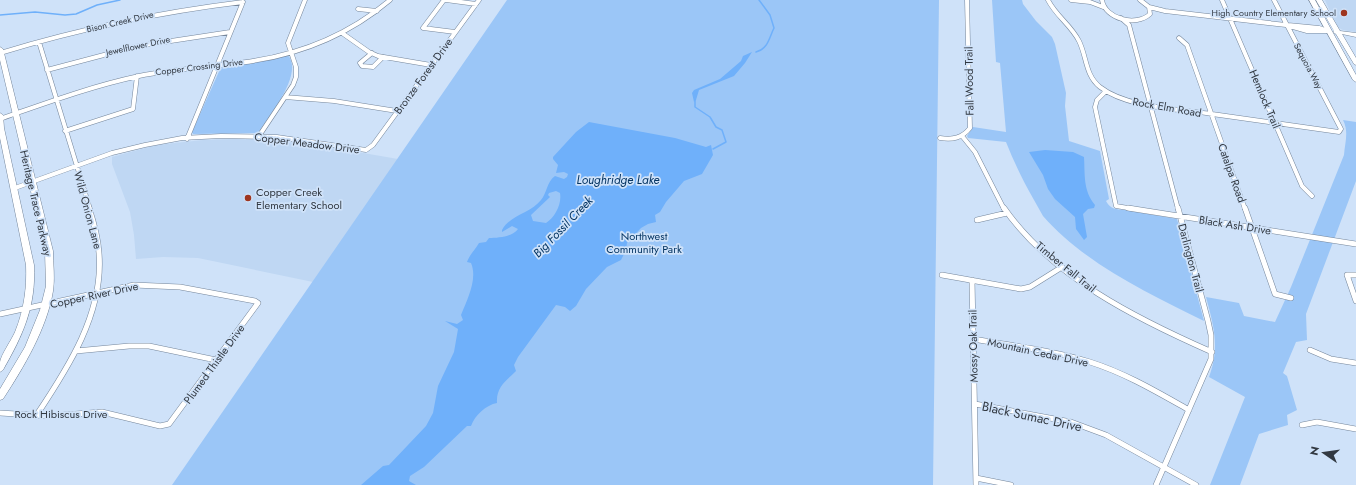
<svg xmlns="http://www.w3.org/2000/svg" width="1356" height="485" font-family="Jost,sans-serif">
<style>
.built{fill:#bfd7f3}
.green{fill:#9bc6f7}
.water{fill:#6fb0fa;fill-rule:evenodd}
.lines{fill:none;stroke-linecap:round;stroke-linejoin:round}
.stream{stroke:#6fb0fa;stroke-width:1.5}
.street-far1-casing{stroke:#75869b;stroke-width:5}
.street-casing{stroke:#75869b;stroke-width:6}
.secondary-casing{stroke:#75869b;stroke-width:1}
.street-far1{stroke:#fff;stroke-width:4}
.street{stroke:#fff;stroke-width:5}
.secondary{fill:#fff;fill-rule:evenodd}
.poi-dot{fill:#9e351f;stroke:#cfe2f9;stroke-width:1.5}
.labels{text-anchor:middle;stroke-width:3.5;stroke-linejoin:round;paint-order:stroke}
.far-poi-label{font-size:9px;fill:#323942;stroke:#cfe2f9;text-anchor:end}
.far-street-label{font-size:9px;fill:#323942;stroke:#cfe2f9}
.street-label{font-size:11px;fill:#323942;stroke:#cfe2f9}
.poi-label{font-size:11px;fill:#323942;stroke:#cfe2f9;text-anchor:start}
.park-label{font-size:11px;fill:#01315f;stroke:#cfe2f9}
.water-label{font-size:12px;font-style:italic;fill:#053563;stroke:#cfe2f9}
.near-street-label{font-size:13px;fill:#323942;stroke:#cfe2f9}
</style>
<rect width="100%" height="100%" fill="#cfe2f9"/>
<path class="built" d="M1325,0H1356V32L1343,30L1337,27Z
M238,139L273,140L317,145L398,159L313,282L198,258L163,257L136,259L134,235L130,212L112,164V157L156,145L203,140Z"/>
<path class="green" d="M507,0H939L933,485H172Z
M992,0H1022L1023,4L1036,21L1052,37L1055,44L1066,93L1065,106L1069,141L1100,151L1109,199L1106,201C1111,210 1116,209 1125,210L1177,219L1204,321C1149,294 1084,263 1043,216C1040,211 1037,205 1034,200C1023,181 1014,162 1006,142L968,138L967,136L973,127L1006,132L1000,63L996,62Z
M288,55C304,74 269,116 258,133L193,134L192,132L221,67L247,64Z
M1343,120L1356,122V181L1306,314L1307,340L1296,342L1283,373L1287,376L1297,410L1287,415L1288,425L1259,434L1240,485H1210L1245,397L1209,377C1220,347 1214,327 1206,297L1239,303L1244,316L1275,322L1291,287L1344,155C1345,142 1349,132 1343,120Z"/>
<path class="water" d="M752,52L745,63L734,76L699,90L696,100L694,102L692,93L694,90L720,79L741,61L743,56Z
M589,122L675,138L706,147L711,145L713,155L702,174L684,181L666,202L660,212L655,215L656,222L648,224L641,228L627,243L626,250L621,260L607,267L586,289L576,306L570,311L565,307L556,305L518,357L514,365L516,371C506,381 496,387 497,403C486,405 475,415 471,426H467L424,467L410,476L409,481L416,485H361L383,466L389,465L426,426L433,413L438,386L454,352L458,329L445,321L457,324L463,320L461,315C467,300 478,279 471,263L467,262C470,254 475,250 479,243L486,242L489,238C498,238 512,237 518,229L512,226L502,232V230C510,215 531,213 541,200C547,193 547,181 555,176L564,179L567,177L568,174L564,172L556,173L558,165L553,159V157L576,132ZM556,191L560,193C562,204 555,217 546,223L533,221L531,215L550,197L548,195L549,193Z
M1045,150L1073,152L1084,157C1085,174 1083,191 1095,205L1094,208L1088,209L1083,214L1087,237L1084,240L1076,229L1075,217L1055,199L1048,189L1043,175L1029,152Z"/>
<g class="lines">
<path class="stream" d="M0,15L35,12L65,15L76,14L97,5L120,0
M756,52C768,49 769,38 774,28L770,15L759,0
M695,100V107L710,117L716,127L722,130L726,142L713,149"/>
<g class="street-far1-casing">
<path id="street-far1" d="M444,0L423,28L455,32
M446,0L476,4
M1048,0C1056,16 1071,25 1079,41C1087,57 1085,75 1100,87C1127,108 1179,109 1212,114C1254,120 1297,126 1339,132L1341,129L1274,0
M1071,0L1090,2L1103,7
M1102,0C1105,19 1136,27 1150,14L1149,7L1140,0
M1222,0L1302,186L1312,196
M1149,7L1165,11L1286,25L1307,31H1329
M358,9L377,11
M1121,18L1129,25L1178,209
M1288,25L1319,28L1328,31
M342,33L369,52L378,56L431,65
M1179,38L1187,45L1245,209
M39,42L90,209
M0,53C79,29 161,12 243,2
M372,53L360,63L362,66L373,67L383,57
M47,70L138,46L230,32
M1106,91L1097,100L1095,107L1116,206L1134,209
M285,97L334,101L397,111
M0,119C46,103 92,86 139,76C177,68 215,67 253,61C304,53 351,33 390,0
M65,131L133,109L137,76
M259,136L293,85L296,77V67L288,43L305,0
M962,136L975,152L1004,209
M940,138C953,140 962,138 970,128L967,0
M187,139L243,2
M15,188L112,153L145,145L182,138L221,136L277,137L366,150L373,145L479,0"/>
</g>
<g class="street-casing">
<path id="street" d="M1004,208C1052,277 1137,319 1212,352
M1128,208L1356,244
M1245,208L1275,294L1291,298
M977,220L1007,213
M942,275L1021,289L1030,287L1062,267
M1356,275H1347L1356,301
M972,280L976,485
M0,314L134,285L180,287L255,301L258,303L169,424L160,426L102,412L49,416L0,413
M973,339C1012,346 1052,350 1090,362C1125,373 1157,392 1189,410
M1310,350L1331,359L1356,363
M76,351L129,346H149L216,360
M975,404L1071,422L1106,435L1196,485
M36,416C68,368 104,313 99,253C98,237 94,223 89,208
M1302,425L1317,422L1356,429
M976,478L1011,485
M1156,485L1211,359V335L1208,321L1178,208"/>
</g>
<g class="secondary-casing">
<path id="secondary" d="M1309,0H1315L1356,75V82L1353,80Z
M1316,0H1322L1340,31L1356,33V37L1342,34L1356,58V65L1354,64L1336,34L1333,32L1334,31Z
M0,47L3,49L53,251C53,264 55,278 53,291C47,328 24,367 3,399L0,400V389L25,347L40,310L46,286L45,251L0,60Z
M0,113L3,115L4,128L34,265C36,307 23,335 3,370L0,372C0,369 0,365 0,362C1,355 12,339 15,332C24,310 27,288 26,265L0,138Z"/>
</g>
<use href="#street-far1" class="street-far1"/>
<use href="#street" class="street"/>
<use href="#secondary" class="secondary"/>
</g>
<g class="poi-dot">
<circle cx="1344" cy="13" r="4"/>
<circle cx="248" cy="198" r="4"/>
</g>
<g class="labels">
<g class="far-poi-label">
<text x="1336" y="16">High Country Elementary School</text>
</g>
<g class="far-street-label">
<text transform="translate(120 22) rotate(-13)" y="3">Bison Creek Drive</text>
<text transform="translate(138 46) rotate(-12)" y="3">Jewelflower Drive</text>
<text transform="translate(1308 66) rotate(62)" y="3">Sequoia Way</text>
<text transform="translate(199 67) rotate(-7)" y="3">Copper Crossing Drive</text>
</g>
<g class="street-label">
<text transform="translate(423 76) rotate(-54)" y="4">Bronze Forest Drive</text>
<text transform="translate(969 81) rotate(-91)" y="4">Fall Wood Trail</text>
<text transform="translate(1265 99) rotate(67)" y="4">Hemlock Trail</text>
<text transform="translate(1167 107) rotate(10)" y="4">Rock Elm Road</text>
<text transform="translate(307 143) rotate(7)" y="4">Copper Meadow Drive</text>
<text transform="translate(1232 173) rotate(70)" y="4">Catalpa Road</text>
<text transform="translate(36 203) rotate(77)" y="4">Heritage Trace Parkway</text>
<text transform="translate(88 210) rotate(75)" y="4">Wild Onion Lane</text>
<text transform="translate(1235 225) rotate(9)" y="4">Black Ash Drive</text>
<text transform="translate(1191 258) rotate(75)" y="4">Darlington Trail</text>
<text transform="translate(1066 267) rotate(39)" y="4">Timber Fall Trail</text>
<text transform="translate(94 295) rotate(-12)" y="4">Copper River Drive</text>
<text transform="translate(973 346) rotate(-91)" y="4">Mossy Oak Trail</text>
<text transform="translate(1038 352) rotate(12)" y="4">Mountain Cedar Drive</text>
<text transform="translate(214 364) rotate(-54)" y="4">Plumed Thistle Drive</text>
<text x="61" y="418">Rock Hibiscus Drive</text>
</g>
<g class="poi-label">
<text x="256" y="196">Copper Creek<tspan x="256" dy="13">Elementary School</tspan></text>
</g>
<g class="park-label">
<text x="644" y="240">Northwest<tspan x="644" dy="13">Community Park</tspan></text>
</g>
<g class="water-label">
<text x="618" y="184">Loughridge Lake</text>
<text transform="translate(563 227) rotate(-46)" y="4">Big Fossil Creek</text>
</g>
<g class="near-street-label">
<text transform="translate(1032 416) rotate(12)" y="5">Black Sumac Drive</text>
</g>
</g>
<g transform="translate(1324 453) rotate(283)" stroke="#cfe2f9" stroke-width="3" paint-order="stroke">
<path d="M0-3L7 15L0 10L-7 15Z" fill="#323942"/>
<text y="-6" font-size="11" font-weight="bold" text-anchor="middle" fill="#323942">N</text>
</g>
</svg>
